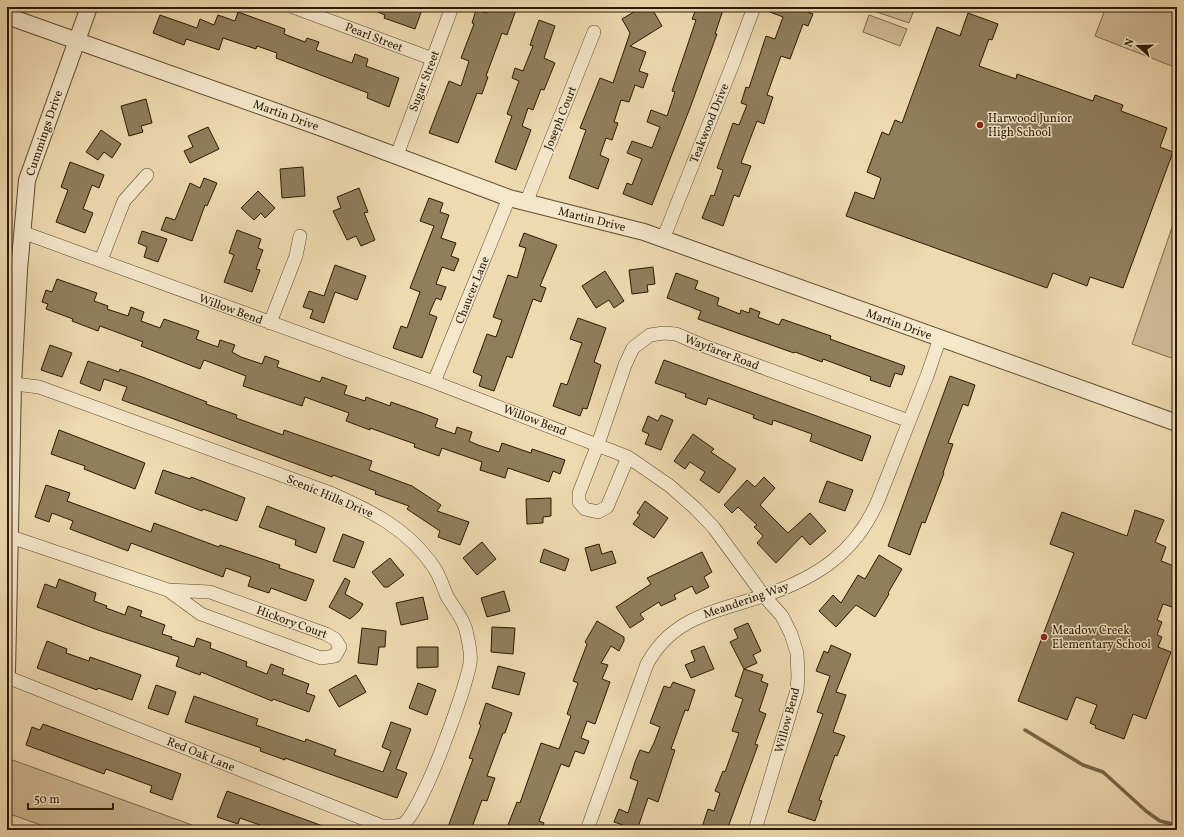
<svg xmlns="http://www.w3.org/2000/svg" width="1184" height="837" font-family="Vollkorn,serif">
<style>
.green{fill:#ceb993;stroke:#7c6a4b}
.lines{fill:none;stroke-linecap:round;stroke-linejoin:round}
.stream{stroke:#786647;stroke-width:3.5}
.building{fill:#907e5d;stroke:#2a1a03}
.minor-casing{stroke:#5b4a2e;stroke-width:14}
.tertiary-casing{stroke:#5b4a2e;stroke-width:18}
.minor{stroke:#f5e7cc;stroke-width:13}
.tertiary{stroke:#f5e7cc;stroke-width:16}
.poi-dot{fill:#8f2418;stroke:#f5e7cc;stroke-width:1.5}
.labels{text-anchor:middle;stroke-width:3;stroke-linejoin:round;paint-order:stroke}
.street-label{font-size:12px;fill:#2a1a03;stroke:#f5e7cc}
.poi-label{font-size:12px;fill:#2a1a03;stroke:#f5e7cc;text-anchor:start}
</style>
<rect width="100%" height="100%" fill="#efdab0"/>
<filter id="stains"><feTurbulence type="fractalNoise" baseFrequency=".005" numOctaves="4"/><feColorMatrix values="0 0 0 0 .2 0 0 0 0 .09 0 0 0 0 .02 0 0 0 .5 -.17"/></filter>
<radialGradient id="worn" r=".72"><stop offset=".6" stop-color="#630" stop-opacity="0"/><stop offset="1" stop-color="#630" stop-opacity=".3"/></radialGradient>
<path class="green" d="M872,7H915L909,23L871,10Z
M1106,7H1177V68L1095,36Z
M869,15L907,29L900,46L863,32Z
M1177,213V360L1132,344Z
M7,758L206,830H55L7,813Z"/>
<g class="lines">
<path class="stream" d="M1025,730L1083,765L1103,772L1146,811L1160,821L1177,825"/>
</g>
<path class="building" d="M366,7H391L400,11L402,7H423L415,29L384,18L385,15Z
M489,7H517L507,35L502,33L486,76L488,77L482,94L477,93L458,143L429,133L449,81L461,86L469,61L461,58L474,24L472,23L476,10L487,13Z
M642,7H651L662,26L630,46L646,52L639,71L648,74L643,88L635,85L629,102L621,100L614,122L618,123L612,140L606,138L600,155L609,159L598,189L569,178L586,130L580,128L600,78L613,83L630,33L622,19Z
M697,7H724L715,34H717L690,108L652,205L623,194L627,183L632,185L642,159L627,153L632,141L652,148L660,127L647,122L651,110L667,116L675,92L672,91L696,20L692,19Z
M762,7H807L805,11L813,14L808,26L803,24L790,59L781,56L767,95L773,97L764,124L757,121L741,163L751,166L739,197L734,195L723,226L702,218L711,195L714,196L723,170L717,168L733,123L739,125L747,105L741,103L746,87L749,88L766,36L775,39L783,17L762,9Z
M238,12L285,29L284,34L305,42L307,38L319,42L316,50L352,63L355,54L368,59L366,66L399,78L389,107L367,98L368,93L276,58L277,53L257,46L256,49L223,38L219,50L186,39L184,45L153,33L160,15L197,28L200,19L214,25L218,15L235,21Z
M968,13L998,24L992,40L989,39L979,66L1016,79L1017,74L1093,101L1095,95L1123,105L1121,111L1167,128L1160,147L1173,152L1123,288L1090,277L1087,286L1053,273L1047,288L846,216L855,192L874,199L881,178L867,172L882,132L889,135L895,120L902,123L937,27L960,36Z
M539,20L555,26L544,58L555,63L544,90L541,89L533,110L528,108L522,126L531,130L516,170L495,162L512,116L507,114L519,81L512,78L515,68L523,71L533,46L530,45Z
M146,99L152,123L141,126L143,132L129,136L121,106Z
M208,127L219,149L190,163L184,151L193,147L188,136Z
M101,130L121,144L112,158L104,152L98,160L86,152Z
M70,162L104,175L99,188L92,185L83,209L93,213L85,233L56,222L68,190L61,187Z
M303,167L305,196L282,198L280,169Z
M204,178L217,183L207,206L205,205L192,241L161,230L166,217L175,220L190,183L200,188Z
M359,188L368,212L364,213L375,240L361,246L356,236L347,240L333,211L341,208L337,197Z
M258,191L275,208L265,218L261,213L254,220L241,208Z
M429,198L443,203L440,212L449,215L441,238L456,243L451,256L459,259L454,271L442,267L436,284L446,287L441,300L436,298L429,314L437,317L422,358L393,348L401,326L407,328L420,292L410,288L434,226L420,221Z
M237,230L261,239L258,248L263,250L256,269L260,270L252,292L224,282L234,255L229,253Z
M142,231L167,239L158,262L144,257L147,247L138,243Z
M524,233L557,245L540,286L546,288L541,302L533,299L512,358L507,356L494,391L479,386L482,376L473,372L487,334L496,337L502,320L493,317L508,275L517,278L526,248L519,246Z
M335,265L366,276L357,300L335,292L324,323L310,318L313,310L303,307L309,291L324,296Z
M653,267L655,284L647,285L648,292L632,294L629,270Z
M605,271L624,301L614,308L609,300L596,308L582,286Z
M676,273L698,281L695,289L719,298L717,305L740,314L741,310L749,313L750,308L760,312L758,317L779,325L782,319L831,336L830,339L905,366L902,375L895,373L890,387L870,380L871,377L823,359L822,362L795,352L794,353L698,319L701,311L667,298Z
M57,279L97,293L94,301L108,306L107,309L128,316L131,307L144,312L141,321L160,328L164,319L199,331L196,339L218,347L220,340L235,345L232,352L241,357L262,364L265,356L279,361L277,367L320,382L322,377L347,386L344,394L365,401L366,397L390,406L391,402L422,413L438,419L435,427L455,434L457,427L472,432L469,441L478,445L499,452L502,443L531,453L532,449L565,460L560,474L553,471L549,482L508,468L505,478L480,470L482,462L442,448L439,456L414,447L415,444L370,428V430L346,421L349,413L305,397L302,406L243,386L246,376L204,360L200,369L141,346L143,342L100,326L98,331L72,321L73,319L46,309L48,304L42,302L46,290L52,292Z
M578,318L606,328L594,362L601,365L587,409L583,408L580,416L553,406L561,383L567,385L582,343L570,339Z
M50,345L72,353L62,377L41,370Z
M664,360L871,436L862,461L810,441L812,434L773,420L772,425L753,418L754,415L708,398L706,405L685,397L686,394L655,383Z
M88,361L119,372L120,369L145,378L207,402L206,404L237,415L236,418L283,435L284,430L372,461L369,470L412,486L441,505L437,511L469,522L460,545L438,537L440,531L407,509L409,506L375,494L376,491L333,475L332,477L122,400L127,387L104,379L100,391L80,383Z
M950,376L975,385L968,406L963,404L948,443L953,444L943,473H944L925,523L922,522L910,555L888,546Z
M661,415L673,420L661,450L645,444L649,434L642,431L648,416L658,421Z
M59,430L145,463L135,489L84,469L85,466L51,454Z
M693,434L714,449L711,452L736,469L719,493L700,480L705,472L690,462L685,469L674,461Z
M163,470L190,479L191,477L245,498L237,521L203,509L202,511L155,493Z
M764,477L775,488L760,505L788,533L810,513L826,531L810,545L802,536L776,563L757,543L763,536L754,527L757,525L738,507L732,513L724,505L747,480L755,487Z
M827,481L853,490L845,511L819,502Z
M46,485L70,493L67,501L151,532L154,523L219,547L220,545L280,565L279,568L314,580L306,601L271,588L269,593L248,586L251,577L226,568L223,577L131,543L128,551L70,529L73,521L52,513L49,522L35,517Z
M551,498V516L543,517V523L527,524L526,499Z
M645,501L668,518L654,538L633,524L640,515L637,513Z
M267,506L325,528L316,553L295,545L296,540L259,527Z
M1135,510L1164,520L1155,542L1166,547L1161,561L1177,567V602L1175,608L1163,604L1157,620L1162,622L1157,635L1162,637L1158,647L1171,652L1146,719L1133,714L1124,739L1095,728L1096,726L1090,723L1097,705L1076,697L1067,720L1018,701L1074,553L1050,544L1062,512L1127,536Z
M343,534L364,542L354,568L333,561Z
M482,542L496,559L477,575L463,558Z
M599,544L602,554L612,551L616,563L591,571L585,548Z
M544,549L569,559L565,571L540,562Z
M702,552L712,572L704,577L709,587L696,594L692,586L674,595L676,599L661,606L659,602L640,614L644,619L630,628L616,607L651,584L647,578Z
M879,555L902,569L888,593L889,594L875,617L856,605L836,627L819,611L833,595L841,603L858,575L865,579Z
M390,558L404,575L388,587H384L372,572Z
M345,578L350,581L345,594L363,604L359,611L350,619L329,607Z
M59,579L96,593L94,601L107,606L106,608L125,615L128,606L142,611L140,616L165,625L162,634L172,637L171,639L194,647L197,638L211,643L210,648L247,662L246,666L267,674L271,664L284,669L282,674L309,684L306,693L315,696L309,712L273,699L272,701L201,672L200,675L176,666L179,657L98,630L37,607L45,584L56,588Z
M504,591L510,611L487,617L481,598Z
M423,597L428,619L401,625L396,603Z
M597,621L624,637V641L619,651L611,646L601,663L608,665L602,679L610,682L595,724L587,721L581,738L589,741L584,754L575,751L569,767L561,764L539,821L544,823L541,830H522L508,825L517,802L520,803L541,743L559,749L571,716L567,714L578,683L573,681L587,644L585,642Z
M748,623L761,651L753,655L757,663L744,669L763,675L761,681L768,684L759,711L766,714L755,744L758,745L727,830H701L708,809L714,811L720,793L715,791L723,771L725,772L739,733L732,731L743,699L735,696L744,669L730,642L738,638L734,629Z
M492,627L515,628L513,654L491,652Z
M362,628L386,631L385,647H379L377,665L358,663Z
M47,641L67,649L66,653L89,661L90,657L141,675L132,700L98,688L97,690L37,668Z
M831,645L851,654L836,692L846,695L833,732L845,736L837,756L835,755L819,800L822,801L815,821L788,812L823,714L817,712L830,676L816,671L824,651L828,653Z
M704,646L714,669L691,678L685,665L695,661L691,651Z
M417,647H438V667L417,668Z
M498,666L525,673L519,695L492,688Z
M356,675L366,692L339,707L329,690Z
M673,682L695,690L688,711L685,710L671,749L675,750L658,802L648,798L637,830L614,822L619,809L628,813L638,781L630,778L635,762L640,750L649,753L654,743L660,727L650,723L664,686L670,688Z
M418,683L436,690L427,715L409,708Z
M156,685L176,692L168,715L148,708Z
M194,696L258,719L256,725L305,742L306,739L336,750L334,755L383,772L391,751L382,747L391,722L411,729L396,769L407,773L397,798L285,758V760L260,751L261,748L185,722Z
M486,703L512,713L505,733H503L487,776L495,778L487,801L482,800L471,830H457L448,827L473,759L469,758L481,725L479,724Z
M43,724L181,774L172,800L150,792L152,786L106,769L104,774L26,745L32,727L40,730Z
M227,791L331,829V830H274L240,818L238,824L217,817Z"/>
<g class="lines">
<g class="minor-casing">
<path id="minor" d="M293,7L433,59
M397,155L452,7
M526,203L594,32
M22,232L434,382L628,457L670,486L696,509L714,528L764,596L782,616L791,634L797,653L798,676L797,690L755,830
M663,239L734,61L754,7
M101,260L124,201L147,175
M270,323L296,256L300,236
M434,382L509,198
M7,383L39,387L328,492C371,511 408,528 435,569C440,577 443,587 447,596C453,607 463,618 466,630C468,640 472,654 470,663C466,689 422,812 403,824C397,827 389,826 382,826L7,677
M628,457L607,507L598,512L585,509L579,502V493L598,444L625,365L633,348L650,335L664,333L676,334L704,346L909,421
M11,537L168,590L210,592L326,634L335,639L340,647L335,656L321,658L201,614L168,590
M587,830L647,664C673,616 716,612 763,596C817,578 857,552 879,498L927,376L940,338"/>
</g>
<g class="tertiary-casing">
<path id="tertiary" d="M7,16L322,128L509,198L644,232L1177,423
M7,672L13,385L19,270L27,180L89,7"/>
</g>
<use href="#minor" class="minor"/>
<use href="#tertiary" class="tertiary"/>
</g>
<g class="poi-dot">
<circle cx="980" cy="125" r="4"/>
<circle cx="1044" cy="637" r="4"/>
</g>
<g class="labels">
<g class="street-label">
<text transform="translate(374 37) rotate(21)" y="4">Pearl Street</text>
<text transform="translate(424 81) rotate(-69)" y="4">Sugar Street</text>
<text transform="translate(286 115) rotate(20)" y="4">Martin Drive</text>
<text transform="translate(560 118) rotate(-68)" y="4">Joseph Court</text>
<text transform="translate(709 123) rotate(-68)" y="4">Teakwood Drive</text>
<text transform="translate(44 133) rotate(-71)" y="4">Cummings Drive</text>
<text transform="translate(592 219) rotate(14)" y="4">Martin Drive</text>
<text transform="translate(472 290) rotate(-68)" y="4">Chaucer Lane</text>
<text transform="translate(231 309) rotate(20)" y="4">Willow Bend</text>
<text transform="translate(899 324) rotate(20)" y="4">Martin Drive</text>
<text transform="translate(722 352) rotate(21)" y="4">Wayfarer Road</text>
<text transform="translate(535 420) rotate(21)" y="4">Willow Bend</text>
<text transform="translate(330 496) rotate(23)" y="4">Scenic Hills Drive</text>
<text transform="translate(746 600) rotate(-19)" y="4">Meandering Way</text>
<text transform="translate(292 622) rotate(20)" y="4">Hickory Court</text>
<text transform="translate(787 720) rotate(-75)" y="4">Willow Bend</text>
<text transform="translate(201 754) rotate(22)" y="4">Red Oak Lane</text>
</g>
<g class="poi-label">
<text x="988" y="122">Harwood Junior<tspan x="988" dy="14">High School</tspan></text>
<text x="1052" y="634">Meadow Creek<tspan x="1052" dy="14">Elementary School</tspan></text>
</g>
</g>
<rect width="1184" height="837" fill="none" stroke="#efdab0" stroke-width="24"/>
<rect x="8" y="8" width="1168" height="821" fill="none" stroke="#2a1a03" stroke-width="2"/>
<rect x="12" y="12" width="1160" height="813" fill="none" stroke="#2a1a03"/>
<g transform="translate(1138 46) rotate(290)" stroke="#f5e7cc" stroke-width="3" paint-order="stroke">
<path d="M0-3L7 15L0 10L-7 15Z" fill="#2a1a03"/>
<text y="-6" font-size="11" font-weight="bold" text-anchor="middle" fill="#2a1a03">N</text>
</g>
<path d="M28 803v6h85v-6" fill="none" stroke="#2a1a03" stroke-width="2"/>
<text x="34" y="803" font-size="12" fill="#2a1a03" stroke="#f5e7cc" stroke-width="3" paint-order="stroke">50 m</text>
<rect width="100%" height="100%" filter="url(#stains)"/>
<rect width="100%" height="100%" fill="url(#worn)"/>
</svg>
